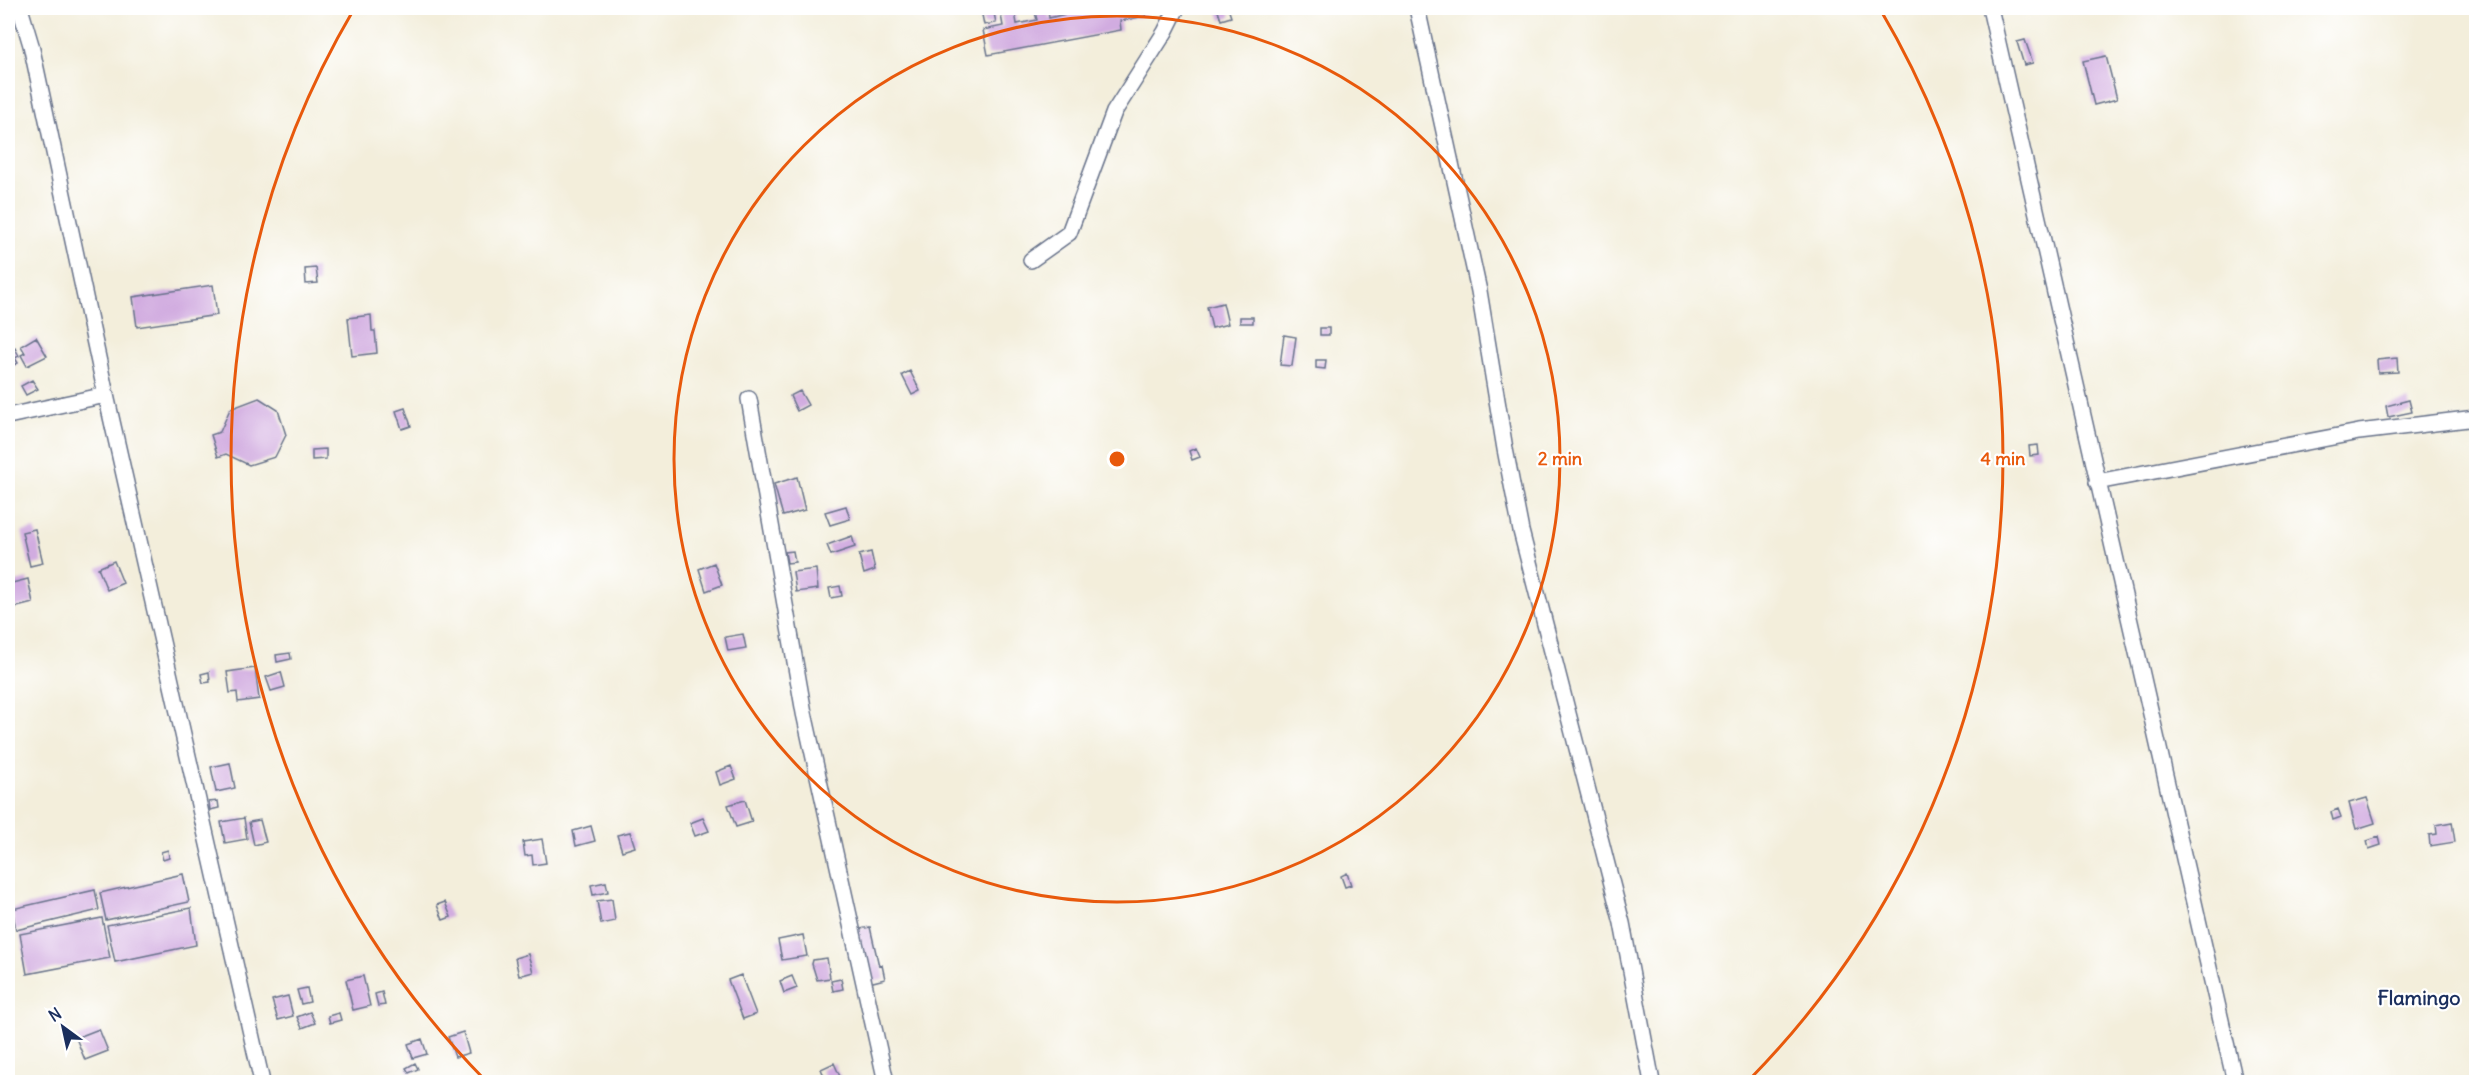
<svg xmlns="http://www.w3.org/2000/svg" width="2484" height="1090" font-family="Delius,sans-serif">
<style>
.building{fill:#d1ace0}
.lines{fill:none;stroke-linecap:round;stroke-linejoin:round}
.street-casing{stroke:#67728a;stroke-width:18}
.street{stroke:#fff;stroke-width:15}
.ring{fill:none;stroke:#e8590c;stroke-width:3}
.labels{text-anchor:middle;stroke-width:4.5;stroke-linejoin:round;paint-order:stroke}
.quarter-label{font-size:20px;font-weight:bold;fill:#1b2f5e;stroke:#fff}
.centre{fill:#e8590c;stroke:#fff;stroke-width:3}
.ring-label{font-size:18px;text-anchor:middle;font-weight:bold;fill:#e8590c;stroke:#fff;stroke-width:4.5;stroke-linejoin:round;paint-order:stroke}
</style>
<rect width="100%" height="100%" fill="#fff"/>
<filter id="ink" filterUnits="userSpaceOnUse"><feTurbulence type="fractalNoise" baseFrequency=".0167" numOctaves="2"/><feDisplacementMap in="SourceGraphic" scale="12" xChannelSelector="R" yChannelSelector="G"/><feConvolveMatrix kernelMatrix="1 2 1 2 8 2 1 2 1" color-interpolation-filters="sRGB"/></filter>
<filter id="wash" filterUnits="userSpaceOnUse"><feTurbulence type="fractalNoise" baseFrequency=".008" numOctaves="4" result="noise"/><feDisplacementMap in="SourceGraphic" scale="24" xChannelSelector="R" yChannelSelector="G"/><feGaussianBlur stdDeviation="1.35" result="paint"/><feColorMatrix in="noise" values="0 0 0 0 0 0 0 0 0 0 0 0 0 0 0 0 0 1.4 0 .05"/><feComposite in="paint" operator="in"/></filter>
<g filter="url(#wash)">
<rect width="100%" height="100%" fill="#f3eedb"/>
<g id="blocks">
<path class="building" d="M993,8L996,23L984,25L981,10Z
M1089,8L1092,12L1115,8H1144L1146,16L1120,21L1121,30L988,55L983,30L1003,26L1001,15L1015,12L1017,24L1037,20L1035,12L1048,10L1049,18Z
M1217,8H1228L1231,17L1221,20Z
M2025,40L2033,63L2024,65L2017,42Z
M2106,56L2117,99L2094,105L2083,61Z
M316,268L318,283L306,284L305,269Z
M213,285L217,315L137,327L133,297Z
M1223,303L1228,324L1212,328L1207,307Z
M371,315L372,331H375L377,353L352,356L348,318Z
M1240,317H1253V323H1240Z
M1320,328H1329V335H1320Z
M1284,335L1296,337L1292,366L1280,365Z
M36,337L47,356L27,366L21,355L25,353L21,346Z
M15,348L19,356L15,358L18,363L10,367L8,352Z
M2397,358L2398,372L2378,373L2377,360Z
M1316,360H1326L1325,369L1316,368Z
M910,371L920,391L912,395L902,375Z
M32,380L38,389L26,395L21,386Z
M800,391L808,405L797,411L790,396Z
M259,398L278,410L286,435L275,457L249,465L226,454L218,457L211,435L220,432L230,409Z
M2409,400L2412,412L2388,417L2386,406Z
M405,408L411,426L402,429L396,411Z
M2038,445L2039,455L2030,456L2029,446Z
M1196,448L1200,457L1192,460L1189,451Z
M326,449V459L312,460V450Z
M797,477L805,510L783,516L774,484Z
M846,506L850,519L830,525L825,512Z
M35,529L43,563L30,566L22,532Z
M852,536L855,547L831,555L827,545Z
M793,551L795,562L787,563L785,552Z
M871,552L875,570L864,574L859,555Z
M114,561L123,583L107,590L98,568Z
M714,563L722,585L706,591L699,569Z
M816,569L818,589L796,592L793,572Z
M28,579L33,603L9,609L8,584Z
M840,586L842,596L831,598L829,588Z
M743,634L746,648L728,651L725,637Z
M290,653L291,659L277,662L276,655Z
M255,668L259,699L238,702L237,692L230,693L227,672Z
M209,672L210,682L203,683L201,674Z
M281,672L285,687L271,691L266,677Z
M230,763L235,788L216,792L211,767Z
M731,766L736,779L720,785L716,772Z
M2367,798L2375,823L2356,829L2349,803Z
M745,800L752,822L736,827L728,805Z
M218,801L219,808L210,810L209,802Z
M2338,809L2341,817L2333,820L2331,812Z
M244,818L247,839L225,843L221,822Z
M703,818L709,831L695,836L690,823Z
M260,820L266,842L254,845L249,822Z
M2452,822L2455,842L2430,846L2429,835L2437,834L2436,825Z
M591,826L595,841L576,846L573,831Z
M630,832L635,847L622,851L617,835Z
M2379,837L2381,845L2369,849L2367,841Z
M542,839L546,863L533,865L532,855L525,856L523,842Z
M168,850L169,858L163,860L161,852Z
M1347,873L1351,885L1345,887L1341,876Z
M183,874L189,902L106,920L100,893Z
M606,882L608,892L593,895L591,885Z
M95,890L99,910L16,930L12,909Z
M612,899L615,921L601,924L597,901Z
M445,902L451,917L443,920L437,905Z
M191,908L196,945L115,962L107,925Z
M102,918L110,958L27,974L20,934Z
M870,927L879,966L882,965L885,979L869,983L856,930Z
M803,935L807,956L782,960L778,940Z
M528,954L533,972L519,976L515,958Z
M827,958L830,978L817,980L812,964L813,960Z
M741,975L756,1014L743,1019L728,980Z
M363,976L370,1006L353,1010L346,980Z
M792,976L797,988L784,993L780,981Z
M841,979L843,989L833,991L831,981Z
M307,988L310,1002L301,1004L297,990Z
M382,992L385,1005L378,1006L375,994Z
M288,996L293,1016L278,1020L272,1000Z
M310,1012L315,1023L302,1028L297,1017Z
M339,1013L341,1020L330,1023L328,1016Z
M99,1029L108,1051L85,1060L76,1038Z
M463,1032L469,1053L455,1057L448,1037Z
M422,1039L427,1054L413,1058L408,1044Z
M415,1063L418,1069L409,1073L406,1068Z
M834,1063L842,1081L827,1082L821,1069Z"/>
</g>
</g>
<g filter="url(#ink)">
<use href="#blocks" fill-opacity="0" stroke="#67728a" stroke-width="1.5"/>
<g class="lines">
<g class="street-casing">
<path id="street" d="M20,8L31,45L106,395L262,1082
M1417,8L1479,291L1505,449L1521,531L1622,923L1652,1082
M1990,8L2235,1082
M1031,260L1069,233L1114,112L1165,32L1177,8
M749,399L804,713L886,1082
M8,416L106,395
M2097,482L2359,432L2476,418"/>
</g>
<use href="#street" class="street"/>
</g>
</g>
<g class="ring">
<circle cx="1117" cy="459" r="443"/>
<path d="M485 1080A886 886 0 0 1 354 9M1880 9A886 886 0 0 1 1749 1080"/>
</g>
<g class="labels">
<g class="quarter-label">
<text x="2419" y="1005">Flamingo</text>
</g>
</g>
<circle cx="1117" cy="459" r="9" class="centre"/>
<g class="ring-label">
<text x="1560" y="465">2 min</text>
<text x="2003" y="465">4 min</text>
</g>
<rect width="2484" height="1090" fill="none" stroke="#fff" stroke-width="30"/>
<g transform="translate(63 1027) rotate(327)" stroke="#ffffff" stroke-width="4.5" paint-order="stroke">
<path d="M0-4.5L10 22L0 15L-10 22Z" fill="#1b2f5e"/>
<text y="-9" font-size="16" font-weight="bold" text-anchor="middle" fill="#1b2f5e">N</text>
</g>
</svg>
